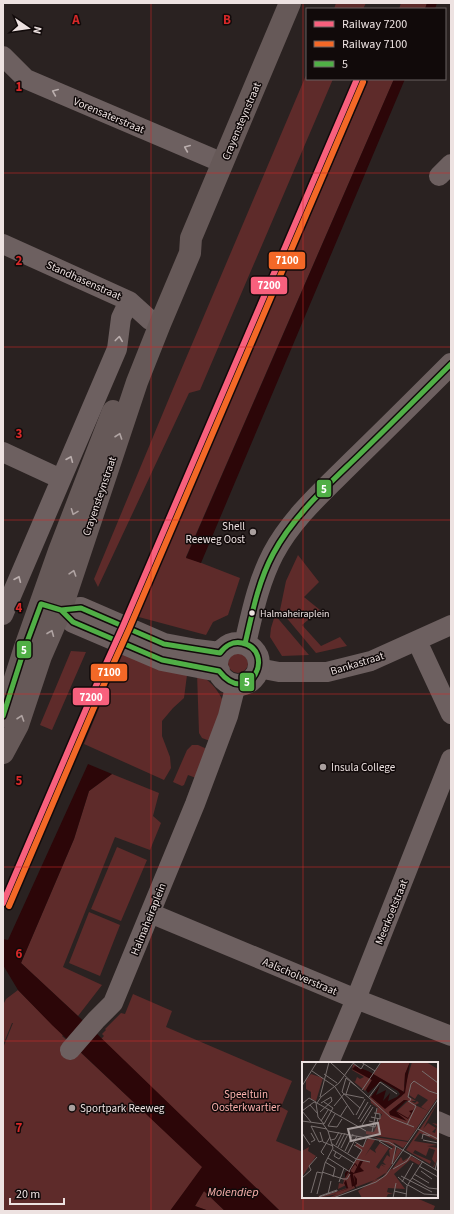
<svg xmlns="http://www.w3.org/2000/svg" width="454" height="1214" font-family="'Source Sans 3',sans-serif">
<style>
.green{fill:#5e2b2a}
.water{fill:#2c0608}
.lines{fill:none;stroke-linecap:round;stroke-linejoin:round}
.minor{stroke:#6d6060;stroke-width:20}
.tertiary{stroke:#6d6060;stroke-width:22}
.secondary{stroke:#665958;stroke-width:22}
.bus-1-casing{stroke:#110a0a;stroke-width:8}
.bus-1{stroke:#50af46;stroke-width:5}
.rail-1-casing{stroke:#110a0a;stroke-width:9}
.rail-2-casing{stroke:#110a0a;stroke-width:9}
.rail-1{stroke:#f8607d;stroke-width:6}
.rail-2{stroke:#f36827;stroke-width:6}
.oneway{stroke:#baaead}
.oneway2{stroke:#b0a4a3}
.grid{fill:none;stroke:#d62828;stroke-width:1;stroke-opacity:0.55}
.poi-dot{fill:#a99f9e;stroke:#110a0a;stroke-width:1.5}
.bus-dot{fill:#ede2e1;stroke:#110a0a;stroke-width:1.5}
.labels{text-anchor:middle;stroke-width:3;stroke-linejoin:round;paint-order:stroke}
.bus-label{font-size:10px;fill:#ede2e1;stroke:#110a0a;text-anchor:start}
.street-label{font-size:11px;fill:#ede2e1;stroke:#110a0a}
.poi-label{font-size:11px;fill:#ede2e1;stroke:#110a0a;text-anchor:start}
.park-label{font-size:11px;fill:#fab0ac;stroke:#110a0a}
.water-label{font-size:12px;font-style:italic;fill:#fbb1ad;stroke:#110a0a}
.inset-road{fill:none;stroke:#786f6e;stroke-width:1}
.view{fill:#a99f9e;fill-opacity:0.15;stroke:#a99f9e;stroke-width:2}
.inset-edge{fill:none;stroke:#ede2e1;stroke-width:2}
.grid-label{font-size:13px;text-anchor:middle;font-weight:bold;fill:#d62828;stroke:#110a0a;stroke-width:3;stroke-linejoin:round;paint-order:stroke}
.line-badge{stroke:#110a0a;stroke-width:1.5}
.badge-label{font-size:11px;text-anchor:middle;font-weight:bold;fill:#fff}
</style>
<rect width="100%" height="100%" fill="#2a2221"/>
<path class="green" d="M336,3H366L363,9H334Z
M401,3H427L425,9H399Z
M307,73V79H333L200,390L189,393L98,587L94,579L170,396Z
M369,79H394L186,557L240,578L228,615L213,622L206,635L135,616L175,529Z
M298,555L319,582L304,597L320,610L302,625L321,646L340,637L347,646L316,653L280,610L286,581Z
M275,615L309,655L282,656L270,637L271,628Z
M71,651L86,652L52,730L40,725Z
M122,653L187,675L184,698L173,708L162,721V736L170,757L171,768L164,780L84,744Z
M228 663a10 10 0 1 1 20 0a10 10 0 1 1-20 0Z
M197,673C209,680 217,688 223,701L210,741L202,738L199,733Z
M192,745H198L207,749L196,778L188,775L184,785L182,786L173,782L187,750Z
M112,774L159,793L153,816L161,823L150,850L115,837L63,967L102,985L78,1016L21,963L74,839L89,791Z
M117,847L147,860L121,921L91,909Z
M89,912L120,925L100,976L69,963Z
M18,990L63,1035L62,1036L78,1050L203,1167L170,1211H3V1048L13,1023H12L3,1045V1005L6,999Z
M133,994L172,1011L166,1027L292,1081L281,1107L288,1111L276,1141L303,1152V1197H414L435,1206L433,1211H280L101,1039L104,1036L102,1034L106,1030L105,1029L121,1013L125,1014Z
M204,1191L225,1211H209L195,1206Z"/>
<path class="water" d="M427,3H437L435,9H425Z
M394,79H405L201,563L186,558Z
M88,764L112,774L89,791L74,839L21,963L93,1030L280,1211H225L204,1191L195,1206L209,1211H170L202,1167L52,1025L18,990L3,965V939L8,940Z"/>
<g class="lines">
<path class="minor" d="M3,56L26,79L223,163
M439,176L451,164
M3,244L129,301L150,320L160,324
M3,452L61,479
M3,615L117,349L121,318L129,301
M417,641L451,714
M258,668L279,672H327L371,661L451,625
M150,913L356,999L451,1036
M70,1050L96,1020L113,1003L195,804L228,716L236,684
M329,1063L356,999L451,759
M437,1121L451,1127"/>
<path class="tertiary" d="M44,605L61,610L81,608L164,644L196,650L220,653
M61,610L73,622L162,660L219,671
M217 664a21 21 0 1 1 42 0a21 21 0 1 1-42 0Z
M245,644C252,614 258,583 273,554C292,518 323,491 352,462C385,430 418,397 451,364"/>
<path class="secondary" d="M3,716L24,650L59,551L113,411
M3,753L18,725L41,656L61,610L137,382L160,324L190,253L191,238L290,3"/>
<g class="bus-1-casing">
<path id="bus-1" d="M81,608L164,644L220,653C225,646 233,641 242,643C277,650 250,710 219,671L162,660L73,622L61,610Z
M245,644C252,614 258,582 273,554C293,516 327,486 358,456C389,426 420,395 451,364
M3,716L24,650L41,604L61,610"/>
</g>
<use href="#bus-1" class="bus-1"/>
<g class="rail-1-casing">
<path id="rail-1" d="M3,903L95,688L123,626L357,79"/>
</g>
<g class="rail-2-casing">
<path id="rail-2" d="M9,906L101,691L129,629L363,82"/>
</g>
<use href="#rail-1" class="rail-1"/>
<use href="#rail-2" class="rail-2"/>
</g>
<defs><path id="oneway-chevron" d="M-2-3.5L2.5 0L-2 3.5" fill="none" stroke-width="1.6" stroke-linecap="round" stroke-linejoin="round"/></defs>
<g class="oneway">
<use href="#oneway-chevron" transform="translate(55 92) rotate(-157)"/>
<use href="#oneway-chevron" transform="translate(187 148) rotate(-157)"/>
<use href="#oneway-chevron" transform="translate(119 339) rotate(-83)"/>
<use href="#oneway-chevron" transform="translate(70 459) rotate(-67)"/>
<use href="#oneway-chevron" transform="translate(18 579) rotate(-67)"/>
</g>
<g class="oneway2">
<use href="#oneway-chevron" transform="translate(119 436) rotate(-71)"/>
<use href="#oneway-chevron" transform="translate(74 512) rotate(111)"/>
<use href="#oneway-chevron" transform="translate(73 573) rotate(-72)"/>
<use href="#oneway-chevron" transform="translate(51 633) rotate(-68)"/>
<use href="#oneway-chevron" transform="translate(21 718) rotate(-71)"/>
</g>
<path class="grid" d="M151,3V1211M303,3V1211M3,173H451M3,347H451M3,520H451M3,694H451M3,867H451M3,1041H451"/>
<g class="poi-dot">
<circle cx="253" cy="532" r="4"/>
<circle cx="323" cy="767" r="4"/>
<circle cx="72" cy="1108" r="4"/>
</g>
<circle class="bus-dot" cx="252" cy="613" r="3.5"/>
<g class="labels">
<g class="bus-label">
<text x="260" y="617">Halmaheiraplein</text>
</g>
<g class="street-label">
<text transform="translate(109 115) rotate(23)" y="4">Vorensaterstraat</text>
<text transform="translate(241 121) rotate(-67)" y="4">Crayensteynstraat</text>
<text transform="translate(84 280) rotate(24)" y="4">Standhasenstraat</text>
<text transform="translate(99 496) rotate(-71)" y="4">Crayensteynstraat</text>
<text transform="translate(357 663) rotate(-17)" y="4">Bankastraat</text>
<text transform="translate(391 912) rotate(-68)" y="4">Meerkoetstraat</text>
<text transform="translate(148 919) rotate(-68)" y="4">Halmaheiraplein</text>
<text transform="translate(300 976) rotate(23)" y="4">Aalscholverstraat</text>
</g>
<g class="poi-label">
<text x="245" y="530" text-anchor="end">Shell<tspan x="245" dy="13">Reeweg Oost</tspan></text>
<text x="331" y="771">Insula College</text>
<text x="80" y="1112">Sportpark Reeweg</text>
</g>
<g class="park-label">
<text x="246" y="1098">Speeltuin<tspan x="246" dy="13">Oosterkwartier</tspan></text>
</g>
<g class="water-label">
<text x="233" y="1196">Molendiep</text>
</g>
</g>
<g transform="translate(302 1062)">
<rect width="136" height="136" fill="#2a2221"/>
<path d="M80,0H108L103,12L102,30L71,12ZM110,0H124L136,7V35L106,79L64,72V69L72,70L80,52L74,51L76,46L69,41L68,35L70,32L69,35L83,46L100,34ZM109,27L107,33L113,37L116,32L126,38L119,45L126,49L113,43L117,41L115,39L113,41L109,39H114L106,34ZM102,38L106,39L94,50L104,59L87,50ZM51,2L59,7L50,6L51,8L57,9L70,18L63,29L50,18L53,20L55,15L58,17L62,15L50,8ZM9,12L21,16L14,39L9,37V30L4,27V18ZM136,40L121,67L126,61L129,63L134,66L130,70L133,71L135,64L130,61L136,62V79L118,71L112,79L136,83L125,84L136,86V95L132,105H131L133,101L130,97L133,88L127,86L124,94L113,88L111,91L129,99L128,102L104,88ZM72,75L106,80L101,86L91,80L93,83V93L95,86L100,88L81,115L54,125L48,107L60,88L53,84L55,81L61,85L66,76L73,78L63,94L68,87L74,91L73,88L78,81L87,86L74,105L77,107L79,103L83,105L79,102L84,103L81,100L85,93L88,95L87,88L92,85ZM7,85L6,89L14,94L0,115V89ZM109,94L119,100L117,103L108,98L92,112L103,127L86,126L85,130L91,132H86L84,136H60L56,129L91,106L99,95L101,99ZM47,110L53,126L30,136H26L35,132L16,136L17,133L19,135L45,126L44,123L36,127L37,121L41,122L42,118L39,116H43Z" fill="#5e2b2a" fill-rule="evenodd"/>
<path d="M108,0L103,31L83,47L69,35L78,23L74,33L84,28L81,39L88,31L86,39L95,35L98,32L96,29L79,19L66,31L64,28L70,18L50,7L53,4L66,9L102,30L103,12ZM102,38H106L104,39L110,43L104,39L94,49L106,56L109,51L107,49L111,48L109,47L111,48L114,44L106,57L94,50L105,59L88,53L87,50ZM58,99H61L58,105L62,109L51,112L53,123L52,113L55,117V122L53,124L56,129L52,124L28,133L45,127L42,121L44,118L46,126L50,125L48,112L46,110L43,116V111L53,101L55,103V105L53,102L48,109L52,111Z" fill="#2c0608"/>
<path class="inset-road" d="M28,0L89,56L112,65M59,0L73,9M51,1L59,7L62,2M10,9L32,24M120,9L136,21M22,12L35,21M0,24L15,0M54,24L44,16L40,30L58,46M33,25L52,53M60,28L79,0M44,32L48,20M18,35L27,0M67,35L78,20L95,32M107,40L109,37L106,35L109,22L112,19L127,29L136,32M14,41L16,55L22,62L31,46L22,40M15,41L64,69M0,42L7,36L14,40M8,43L16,52M32,44L42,32L62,36M0,49L9,60M0,49L12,40L15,41L19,35L37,21L52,0M18,50L30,39L29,35L19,41M33,52L26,64L35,65L40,57M54,53L63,37M38,55L45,44M69,55L78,57V52L72,51M56,57L66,40M0,59L22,62M19,59L26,48M67,59L75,61L76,56M58,60L69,43M21,62L26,69L87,80L136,109M60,63L71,45M64,63L73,65L74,60M105,63L114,44L106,39M9,64L17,80L20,79M9,64L25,67M116,67L136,77M18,70L21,80L31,84M70,70L75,46M0,71L8,83M120,77L121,72L128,74M29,78L33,77L37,70M121,78L136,81M77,79L90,87M9,80L13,78L9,71M53,80L61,85L65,75M30,82L54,97L68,100M34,83L40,71M36,85L43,71M39,86L46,72M31,88L52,101M43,89L51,72M34,90L32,94L37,97L40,93M46,91L55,74M22,93L19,90L28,75M26,96L48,110M23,100L33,106L31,115M90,102L94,84M117,104L136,115M91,107L105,99L109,93M133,108L136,96M47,109L60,88L52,83M119,109L130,117M20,110L41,117H45L48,112M112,112L127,121M99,114L130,130M96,115L105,123M0,116L9,108L7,104L15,95M110,116L127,126L136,127M37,120L42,106M100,120L111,101M106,123L122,132L136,133M35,128V129L17,135L18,134ZM92,129L105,132M9,131L15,110L20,111M15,132L23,101L31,86L26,69M26,132L29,119M31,136L74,120L84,113L136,37M91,136L94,121M104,136L105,124L121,99"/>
<path class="view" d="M76,61L78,72L49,79L46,67Z"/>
<rect width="136" height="136" class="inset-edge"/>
</g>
<g class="grid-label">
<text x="76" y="24">A</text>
<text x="227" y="24">B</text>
<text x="19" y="91">1</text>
<text x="19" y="265">2</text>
<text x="19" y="438">3</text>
<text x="19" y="612">4</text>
<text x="19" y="785">5</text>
<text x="19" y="958">6</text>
<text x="19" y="1132">7</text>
</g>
<g class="line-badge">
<rect x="268" y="251" width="38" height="19" rx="4" fill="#f36827"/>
<rect x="250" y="276" width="38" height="19" rx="4" fill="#f8607d"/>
<rect x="316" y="479" width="16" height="19" rx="4" fill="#50af46"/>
<rect x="16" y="640" width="16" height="19" rx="4" fill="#50af46"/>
<rect x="90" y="663" width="38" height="19" rx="4" fill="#f36827"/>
<rect x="239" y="672" width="16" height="20" rx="4" fill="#50af46"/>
<rect x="72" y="687" width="38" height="19" rx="4" fill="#f8607d"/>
</g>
<g class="badge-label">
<text x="287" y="264">7100</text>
<text x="269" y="289">7200</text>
<text x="324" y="493">5</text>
<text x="24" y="654">5</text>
<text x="109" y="676">7100</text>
<text x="247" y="686">5</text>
<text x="91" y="701">7200</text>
</g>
<rect width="454" height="1214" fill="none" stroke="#ede2e1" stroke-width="8"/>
<rect x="306" y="8" width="140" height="72" fill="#110a0a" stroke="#696060"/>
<rect x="314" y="21" width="20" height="6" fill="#f8607d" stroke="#696060"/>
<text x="342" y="28" font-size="12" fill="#ede2e1">Railway 7200</text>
<rect x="314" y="41" width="20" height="6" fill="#f36827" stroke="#696060"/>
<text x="342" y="48" font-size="12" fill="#ede2e1">Railway 7100</text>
<rect x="314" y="61" width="20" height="6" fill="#50af46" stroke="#696060"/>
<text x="342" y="68" font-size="12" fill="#ede2e1">5</text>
<g transform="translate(28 28) rotate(103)" stroke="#110a0a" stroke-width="3" paint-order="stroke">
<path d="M0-3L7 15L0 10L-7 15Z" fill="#ede2e1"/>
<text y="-6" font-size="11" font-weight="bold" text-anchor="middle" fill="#ede2e1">N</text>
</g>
<path d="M10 1198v6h54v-6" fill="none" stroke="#ede2e1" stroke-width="2"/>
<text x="16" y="1198" font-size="12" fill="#ede2e1" stroke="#110a0a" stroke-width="3" paint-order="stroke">20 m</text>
</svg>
